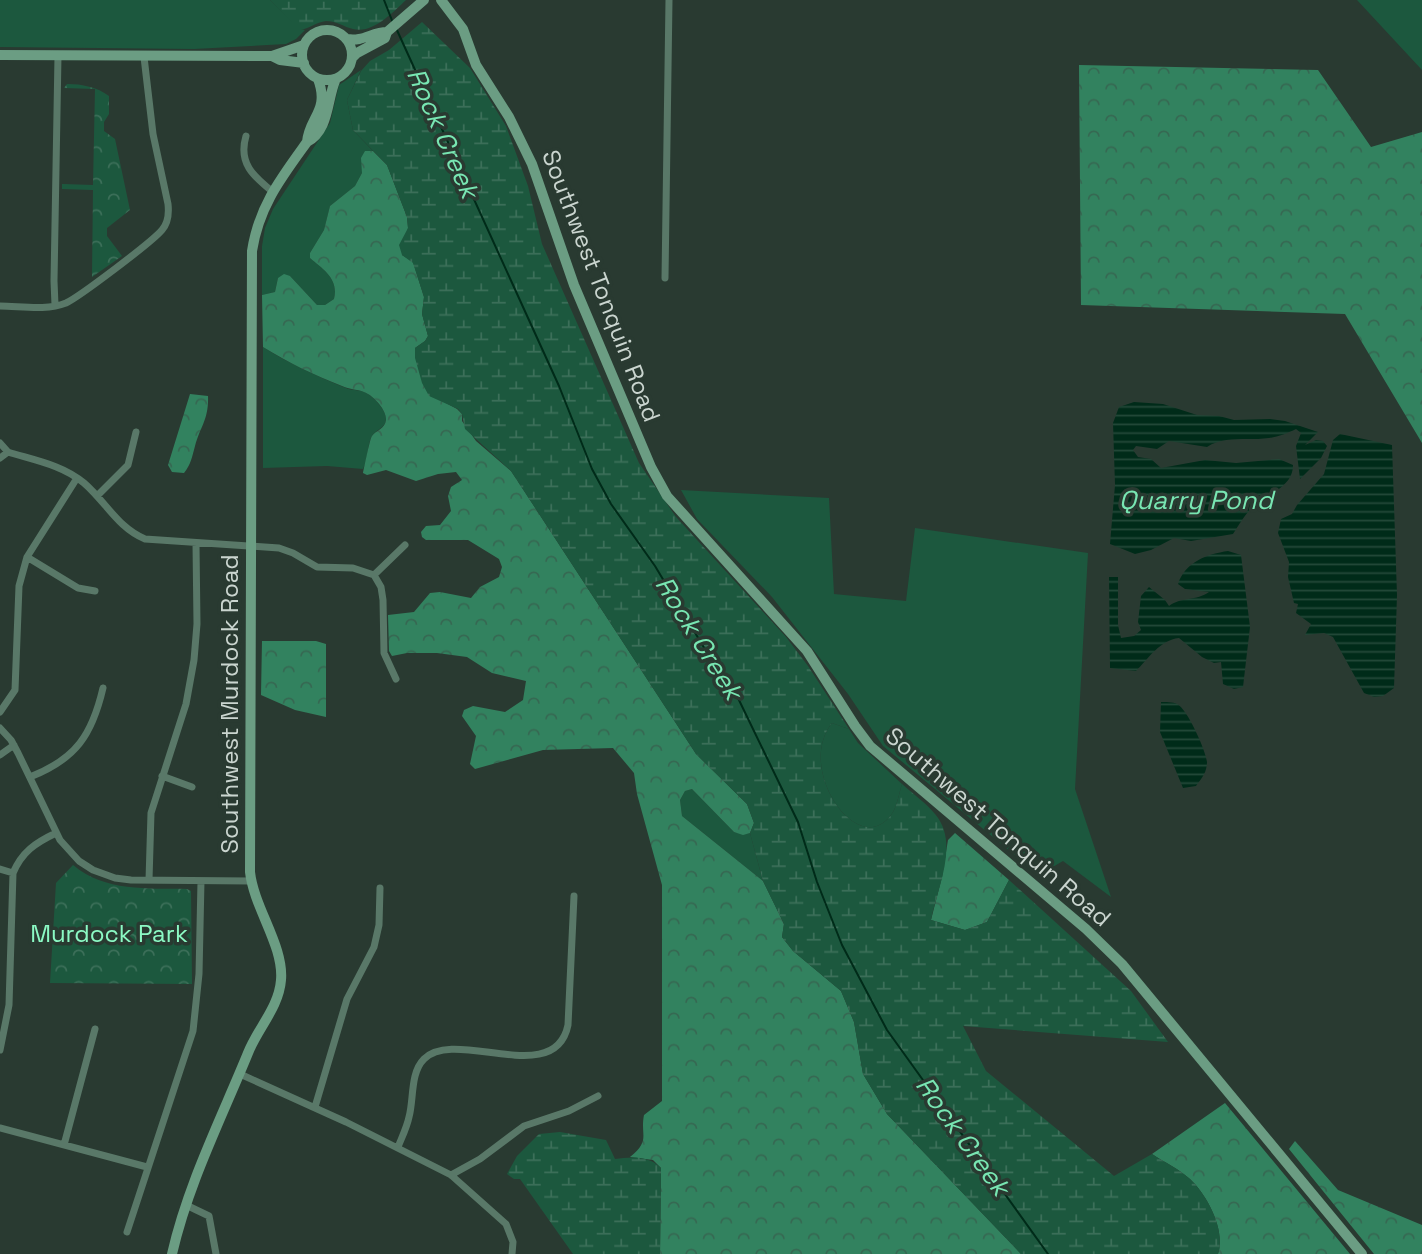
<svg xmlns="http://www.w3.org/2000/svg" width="1422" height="1254" font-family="'Space Grotesk',sans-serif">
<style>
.grass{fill:#1c583e}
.forest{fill:url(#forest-crowns)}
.wetland{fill:url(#wetland-marsh)}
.park{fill:url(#park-crowns)}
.water{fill:url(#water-rules)}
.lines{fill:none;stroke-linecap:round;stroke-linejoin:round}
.stream{stroke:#002b19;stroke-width:2}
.street{stroke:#597868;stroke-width:7}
.secondary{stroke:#6b9d83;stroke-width:10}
.labels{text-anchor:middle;stroke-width:7;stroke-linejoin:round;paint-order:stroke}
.street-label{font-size:24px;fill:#cad5cf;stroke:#293a31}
.park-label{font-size:24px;fill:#8bf9c4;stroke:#293a31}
.water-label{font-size:26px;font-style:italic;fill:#78e6b2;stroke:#293a31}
</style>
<defs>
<pattern id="forest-crowns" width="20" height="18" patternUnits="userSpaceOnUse" patternTransform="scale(1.75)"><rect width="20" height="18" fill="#32825f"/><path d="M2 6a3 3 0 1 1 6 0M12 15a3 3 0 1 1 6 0" fill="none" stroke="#366852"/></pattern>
<pattern id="wetland-marsh" width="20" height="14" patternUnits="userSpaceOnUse" patternTransform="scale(1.75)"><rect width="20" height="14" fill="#1c583e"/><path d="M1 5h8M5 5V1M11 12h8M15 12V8" fill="none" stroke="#3c6f59"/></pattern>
<pattern id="park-crowns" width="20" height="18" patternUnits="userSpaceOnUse" patternTransform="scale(1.75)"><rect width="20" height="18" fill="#1c583e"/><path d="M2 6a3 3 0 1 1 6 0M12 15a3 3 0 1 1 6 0" fill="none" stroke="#3c6f59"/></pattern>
<pattern id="water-rules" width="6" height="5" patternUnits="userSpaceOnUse" patternTransform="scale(1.75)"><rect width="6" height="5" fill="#002b19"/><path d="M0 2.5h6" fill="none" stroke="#244939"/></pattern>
</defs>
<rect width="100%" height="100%" fill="#293a31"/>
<path class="grass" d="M0,0H270L300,29L305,30L296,39L286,44L194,49L0,47Z
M1357,0H1422V70Z
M361,70L347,100L353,130L373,151H365L362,173L355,186L330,206L324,230L310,253V258C324,270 339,279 334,299L325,305H317L290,276L278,278L275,292L262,295V246L265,228L273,209L330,123L339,85Z
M263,347C290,364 317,376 346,388C353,391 360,389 366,393C374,397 385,409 386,418C386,429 375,429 371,438C367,448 368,459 363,469L327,466L263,468Z
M681,490L829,498L834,594L906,601L915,528L1088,553L1075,789L1111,897L1063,861L1039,875L883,746L848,694L772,597L697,519Z
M832,723L849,729L858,743L902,784C899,793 897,808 891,815C858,860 795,769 832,723Z
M692,789L734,832L743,834L750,833L763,881L682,816L680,800L685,791Z"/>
<path class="forest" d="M1079,65L1318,70L1371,147L1422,132V443L1345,314L1081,305Z
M365,151H373L387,165L407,217L408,228L402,255L413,262L424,297L422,314L428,336L425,341L415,348L446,403L457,409L462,414V421L476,441L511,471L696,754L747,804L754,823L750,833L743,835L734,832L692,789L685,791L680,800L682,816L763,881L784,924L782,937L793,951L841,991L854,1022L863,1074L887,1114L1021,1254H660L661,1168L653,1160L630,1157C651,1140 640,1136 644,1115L662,1101V885L637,794L634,773L613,748L543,750L475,769L470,764L476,736L462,716L464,710L473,706L505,712L523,700L526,681L492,673L467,657L437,653H407L392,656L389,651L388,615L414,612L430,593L440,592L471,598L480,587L499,577L502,567L499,559L468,540H426L422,537L421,532L426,526L440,525L451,511L448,496L451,487L462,480L456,472L438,474L416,481L386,470L367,475L363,473C364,469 370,438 372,436C376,430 385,429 386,420C387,411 375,398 368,394C361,389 350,390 342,386C314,375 289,363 263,347L262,295L275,292L278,278L284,274L290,276L317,305H325L334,299C339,279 324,270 310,258V253L324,230L330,206L355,186L362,173L361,158Z
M190,394L208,396C209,419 200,427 195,446C192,457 191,464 184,473L172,472L168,465Z
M262,641H316L326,644V717L295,710L261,695Z
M955,833L1009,880L987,922L965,930L931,920L942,877L948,840Z
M1225,1103L1350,1254H1218C1226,1230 1207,1195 1190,1179C1179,1169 1164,1162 1152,1154Z
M1295,1141L1338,1190L1422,1225V1254H1374L1289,1149Z"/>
<path class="wetland" d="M270,0H406C393,12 373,34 353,29C344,27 337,21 326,21C316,22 309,29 300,30Z
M422,22L470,68L506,126L528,186L542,244L639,463L676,517L786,637L808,666L849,729L832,723C795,769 858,860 891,815C897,808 899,793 902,784C913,794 926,803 935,814C960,843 937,888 931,920L965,930L987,922L1009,880L1131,991L1168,1042L963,1026L986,1071L1114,1176L1152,1154C1164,1162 1179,1169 1190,1179C1207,1195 1226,1230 1218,1254H1021L887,1114L863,1074L854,1022L841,991L793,951L782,937L784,924L763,881L750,833L754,823L747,804L696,754L511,471L465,429L462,414L458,409L429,396L422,383L415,358V348L425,341L428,336L422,314L424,297L413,263L402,255L399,245L408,228L407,217L387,165L353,130L347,100L361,71L370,61L389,50Z
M560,1132L606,1140L615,1159C631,1157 648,1155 661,1168L660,1254H573L520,1179H514L507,1174L517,1156L539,1134Z"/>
<path class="park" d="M67,84C82,84 97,87 109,96V114L104,122V131L115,139L130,210L107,228V236L122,256L92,277L93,190L62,189V184L93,185L95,89L64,88Z
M73,865C105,892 147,888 187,889L191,891L192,984L50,983L56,883Z"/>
<path class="water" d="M1134,402L1163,404L1197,415L1219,416L1234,420L1270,419L1285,421L1318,432L1305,445L1316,440L1323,441L1327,446L1321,458L1300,479L1296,446L1301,433L1296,429C1288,433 1278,437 1269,438C1248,441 1225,435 1207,447L1169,441L1157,449L1136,446L1133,450L1138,457L1151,459L1161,468L1205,460L1236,463L1279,459L1293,465C1293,488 1267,493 1253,507C1245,514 1239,525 1233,534L1191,541L1174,538L1151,550L1135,554L1110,544L1115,485L1113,423L1119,407Z
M1340,434L1392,445L1397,595L1394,688L1383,696L1374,697L1364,693L1333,637L1324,633L1305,635L1311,624L1296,613L1298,604L1294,603L1288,577L1289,562L1278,533L1281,519L1292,514L1297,505L1324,474L1333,440Z
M1228,551L1241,555L1250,627L1243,687L1234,689L1223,684L1221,662L1214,663L1202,657L1179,638C1160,640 1149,658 1136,671L1110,668L1109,577H1118V625L1121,638L1134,636L1141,630L1138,622L1141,596L1149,587L1165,600L1169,606C1180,597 1197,601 1209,592L1185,589L1178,584C1185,562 1207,554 1228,551Z
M1161,702C1165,702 1173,702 1177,704C1187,708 1206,751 1207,762C1207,772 1202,778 1196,786L1183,788L1160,732Z"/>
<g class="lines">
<path class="stream" d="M384,0L393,23
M396,28L559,386L592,469L611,504L655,566L718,671L738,698L798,822L817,882L842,945L887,1030L1048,1254"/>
<path class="street" d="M246,136C238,163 253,176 273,192
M665,278L669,0
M55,305L54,281L58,56
M0,306C20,306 46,311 66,303C79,297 152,242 162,230C168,223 169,213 168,204L153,134L144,57
M0,443L8,452
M0,458L8,452C34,460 63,465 84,483C106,502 118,528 145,539L279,548L293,553L317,567L353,568L374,575L381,587L383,600L384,653L396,679
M97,496L128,465L136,432
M27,557L78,588L95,591
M374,575L405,545
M0,712L15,690L19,586L27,557L77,478
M0,728L11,740L18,753L60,840L79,861L93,870L115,878L131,880L251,881
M0,755L14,745
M162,776L192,787
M30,777C76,759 92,735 103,688
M0,869L13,873
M149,880L151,813L186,704L194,660L197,624L196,544
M0,1050L9,1005L13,873C22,852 35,843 56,833
M240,1074L346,1122L451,1175L506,1224L513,1242L512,1254
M315,1107L347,999L374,947L379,925L380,888
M0,1128L147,1167
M64,1145L95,1029
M398,1147C402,1137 407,1127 409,1117C414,1099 410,1073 424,1059C455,1027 555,1089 568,1025L574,896
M451,1175L480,1159L524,1126L569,1111L598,1096
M186,1205L209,1216L216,1254
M127,1232L193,1031L199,974L201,881"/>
<path class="secondary" d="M441,0L463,29L476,65L509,117L532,164L574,285L651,467L667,496L807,651L855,726L870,746L1086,929L1122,964L1362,1254
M302 55a25 25 0 1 1 50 0a25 25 0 1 1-50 0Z
M347,39C363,42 372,32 387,32
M0,55L272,56L304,45
M272,56L280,60L304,63
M352,58L357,53L385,38L387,32L424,0
M307,142C309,117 330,111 318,79
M172,1254C188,1184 221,1119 248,1053C258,1028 279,1007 281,980C284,946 254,908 250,872L252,251C259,206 281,178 307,142C329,131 327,100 335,81"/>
</g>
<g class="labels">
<g class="street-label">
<text transform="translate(601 286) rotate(69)" y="8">Southwest Tonquin Road</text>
<text transform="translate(230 704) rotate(-90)" y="8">Southwest Murdock Road</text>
<text transform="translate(998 827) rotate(41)" y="8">Southwest Tonquin Road</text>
</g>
<g class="park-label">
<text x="109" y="942">Murdock Park</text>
</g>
<g class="water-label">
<text transform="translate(443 133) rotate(66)" y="9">Rock Creek</text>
<text x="1196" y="509">Quarry Pond</text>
<text transform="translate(699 638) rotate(58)" y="9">Rock Creek</text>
<text transform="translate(963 1136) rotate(54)" y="9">Rock Creek</text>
</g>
</g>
</svg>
